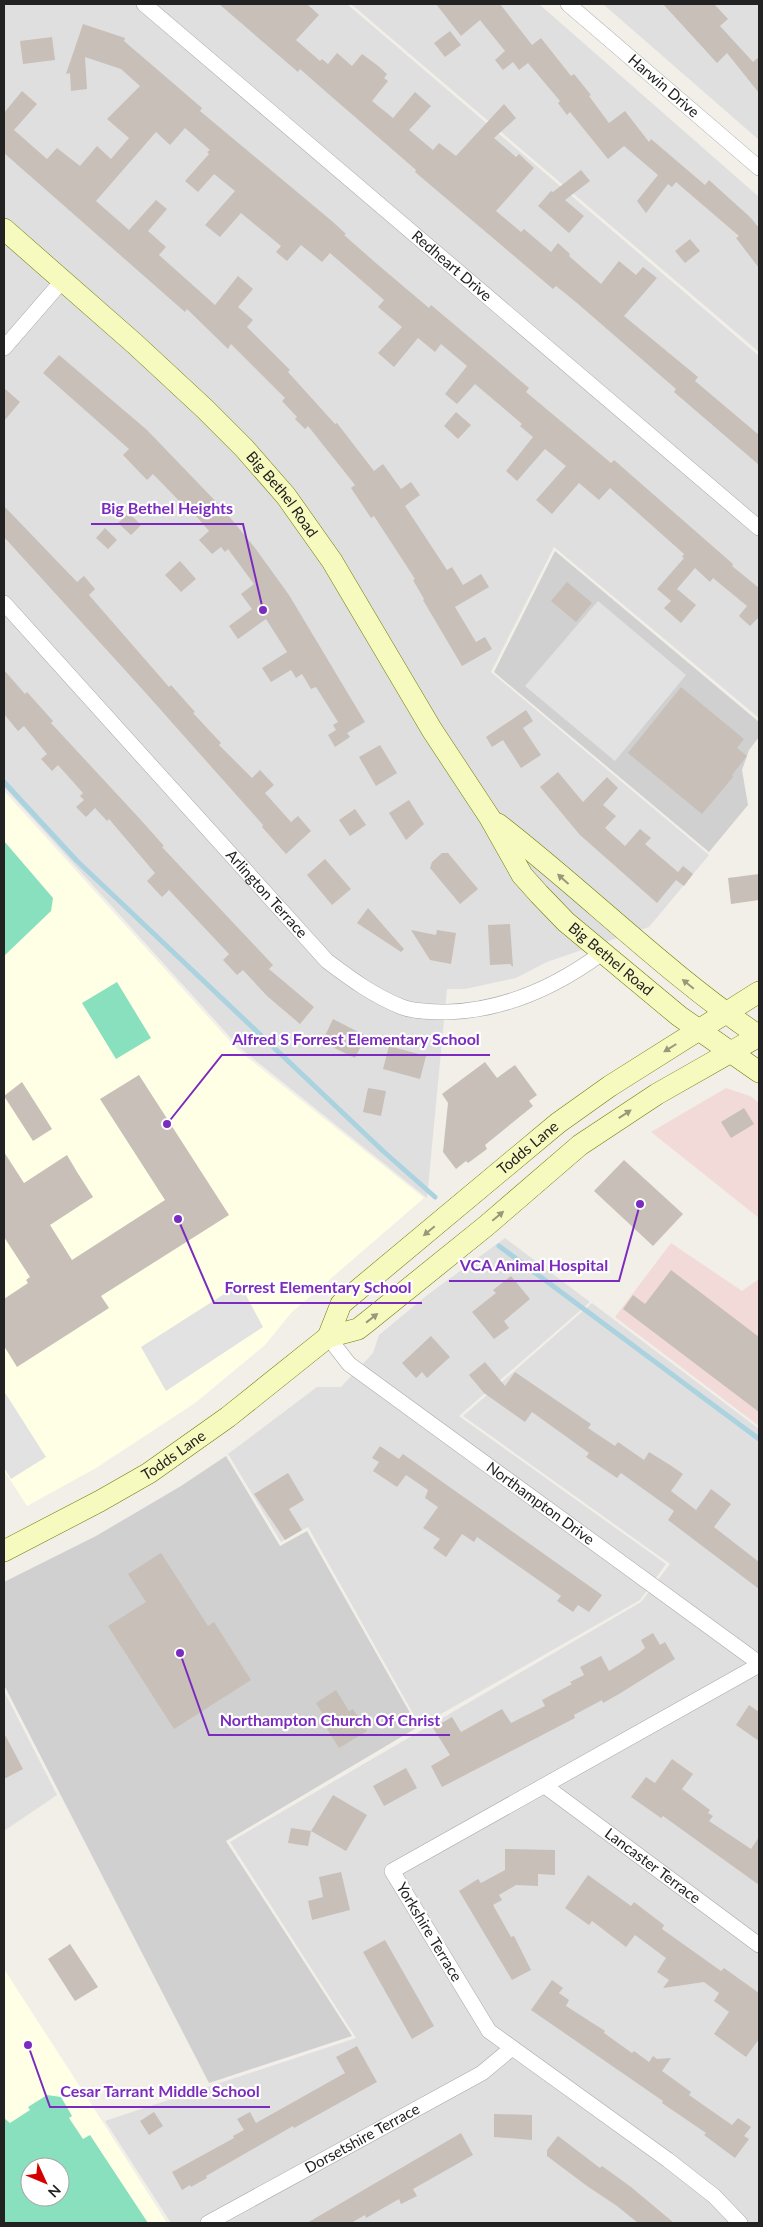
<svg xmlns="http://www.w3.org/2000/svg" width="763" height="2227" font-family="Lato,sans-serif">
<style>
.residential{fill:#e0dfdf}
.commercial{fill:#f2dad9}
.education{fill:#ffffe5;fill-rule:evenodd}
.religious{fill:#d0d0d0}
.pitch{fill:#88e0be;fill-rule:evenodd}
.parking{fill:#e2e2e2}
.lines{fill:none;stroke-linecap:round;stroke-linejoin:round}
.stream{stroke:#aad3df;stroke-width:5}
.building{fill:#c7bfb8}
.minor-casing{stroke:#a9a9a9;stroke-width:16}
.secondary-casing{stroke:#707d05;stroke-width:22}
.minor{stroke:#fff;stroke-width:15}
.secondary{stroke:#f7fabf;stroke-width:21}
.oneway{fill:#979978}
.labels{text-anchor:middle;stroke-width:4.5;stroke-linejoin:round;paint-order:stroke}
.street-label{font-size:15px;fill:#222;stroke:#fff}
.leader{fill:none;stroke:#7b2cbf;stroke-width:2}
.callout-dot{fill:#7b2cbf;stroke:#fff;stroke-width:2}
.callout-label{font-size:16px;text-anchor:middle;font-weight:bold;fill:#7b2cbf;stroke:#fff;stroke-width:4.5;stroke-linejoin:round;paint-order:stroke}
</style>
<rect width="100%" height="100%" fill="#f2efe9"/>
<path class="residential" d="M4,4H347L759,356V718L554,547L491,672L709,855L649,927L547,962L516,978L465,989H447L427,1198L240,1048L4,787Z
M351,4H539L759,197V352Z
M603,4H759V140Z
M505,1238L590,1302L459,1416L666,1564L640,1600L420,1726L308,1527L281,1542L228,1454L317,1387H341L373,1353L379,1335L426,1296Z
M592,1303L759,1429V2223H171L105,2121L356,2038L230,1842L641,1602L670,1564L463,1416Z
M4,1691L57,1795L4,1831Z"/>
<path class="commercial" d="M726,1088L750,1096L759,1103V1218L651,1132Z
M671,1243L742,1291L759,1279V1426L615,1317Z"/>
<path class="education" d="M4,791L238,1050L424,1198L291,1313L265,1345L195,1403L96,1468L27,1506L4,1470Z
M4,1969L102,2121L167,2223H4ZM30,2167H60V2197H30Z"/>
<path class="religious" d="M555,551L759,722V737L749,750L742,770L748,805L709,852L494,672Z
M226,1456L280,1546L307,1531L418,1727L226,1841L352,2036L209,2083L4,1685V1582L96,1536L181,1486Z"/>
<path class="pitch" d="M4,841L53,898L51,911L4,956Z
M117,982L151,1038L116,1059L82,1003Z
M47,2095L61,2097L72,2116L69,2118L83,2139L90,2135L148,2223H4V2118L10,2123L30,2110L28,2107ZM30,2167H60V2197H30Z"/>
<path class="parking" d="M598,601L686,675L615,761L525,686Z
M240,1284L263,1327L166,1391L141,1347Z
M4,1391L46,1457L11,1479L4,1468Z"/>
<g class="lines">
<path class="stream" d="M4,782L77,861L383,1151L435,1197
M499,1246L759,1439"/>
</g>
<path class="building" d="M219,4H307L319,15L296,40L320,61L322,59L328,64L337,53L352,66L362,54L377,65L387,74L384,78L388,81L372,101L393,118L415,92L431,106L409,130L433,150L439,143L456,156L504,104L516,118L494,138L516,157L519,154L534,168L496,211L521,232L524,229L551,252L558,243L570,254L569,256L601,284L619,261L636,275L643,267L657,278L624,316L698,377L695,381L759,435V465L674,392L676,389L577,303L556,286L553,289L415,172L416,170L332,97L300,69L298,72Z
M436,4H500L532,45L541,38L571,76L574,74L591,95L589,96L609,123L625,111L649,142L651,139L705,185L709,180L751,218L759,228V268L736,238L739,236L676,182L672,187L668,184L646,213L637,201L658,175L624,146L608,159L570,112L567,115L558,103L560,101L528,63L519,70L513,62L503,70L495,60L505,51L480,20L461,36Z
M663,4H714L728,19L720,26L753,62L759,57V93L727,53L717,63Z
M83,24L125,38L124,41L202,108L200,111L333,222L346,234L344,235L377,264L429,308L431,305L456,326L529,388L526,392L611,463L614,460L733,564L732,566L759,588V617L750,626L739,616L747,606L713,578L710,582L695,568L677,589L696,605L681,623L664,608L671,601L657,589L684,558L682,557L684,554L610,488L599,500L579,483L552,514L536,500L566,466L545,449L517,481L506,471L533,437L520,426L522,424L475,384L457,404L445,394L467,366L441,344L435,352L418,338L394,367L378,353L402,327L378,307L384,300L330,253L322,262L301,245L287,261L276,252L281,246L241,213L220,237L205,225L235,191L214,174L198,192L185,181L209,154L207,152L210,150L185,128L170,145L156,132L96,201L129,230L156,200L167,209L148,231L166,247L159,255L215,305L238,276L253,289L238,307L253,320L247,327L290,370L288,372L335,424L337,423L374,471L383,464L401,489L411,482L420,495L405,506L447,570L452,567L463,585L481,574L489,587L455,607L476,642L485,637L492,649L462,666L423,600L424,599L413,580L415,579L374,516L371,518L351,488L355,485L308,426L305,429L295,419L297,417L282,401L285,398L231,344L228,349L187,309L185,312L4,153V113L22,91L37,104L14,130L47,159L57,148L80,166L97,146L111,159L129,138L107,119L140,86L121,69L85,57L87,89L71,91L70,73L66,74Z
M450,31L461,45L445,57L434,43Z
M52,37L55,60L23,64L20,41Z
M581,170L590,181L565,200L584,216L569,233L538,206L551,191L553,192Z
M690,239L700,251L685,263L675,251Z
M59,355L147,430L224,510L255,548L289,595L365,722L347,733L350,737L335,747L328,735L336,730L333,725L338,722L316,687L311,689L302,674L296,678L291,670L271,682L262,668L287,652L266,619L238,639L229,626L252,609L241,594L254,584L228,549L225,552L221,547L212,554L199,540L209,531L190,509L188,510L153,474L147,480L123,455L129,449L43,373Z
M4,388L20,402L4,421Z
M456,412L471,425L458,439L444,426Z
M4,506L77,582L84,576L95,589L89,595L169,687L171,685L195,712L193,713L221,743L219,745L252,778L260,770L274,785L265,793L291,822L298,816L311,831L286,854L262,827L263,825L144,691L4,537Z
M129,513L141,525L131,535L118,523Z
M105,528L117,540L108,549L96,538Z
M180,561L196,579L181,592L165,575Z
M567,582L592,603L576,622L551,601Z
M4,670L25,694L27,692L53,721L51,723L139,818L164,846L162,847L273,965L269,969L314,1007L300,1024L267,996L243,970L237,975L223,960L229,954L169,890L162,897L147,881L155,873L109,819L107,821L95,808L86,817L76,807L84,800L80,796L83,793L58,765L52,771L41,759L47,754L24,726L18,731L4,714Z
M681,687L744,739L737,748L747,756L732,775L733,777L702,814L628,753Z
M526,710L533,721L523,728L541,755L521,768L503,740L492,747L486,737Z
M380,745L397,773L376,786L359,757Z
M558,772L583,802L607,777L618,788L603,805L616,816L605,828L625,846L640,829L651,838L645,844L678,872L683,866L693,874L684,886L676,880L657,903L580,835L540,787Z
M409,800L424,824L406,840L389,813Z
M355,809L366,825L350,836L339,820Z
M442,853H448L478,889L460,904L430,868L432,862Z
M325,859L351,889L332,905L307,875Z
M759,874V900L731,904L728,878Z
M368,908L404,949L401,952L357,923Z
M510,924L513,967L510,964L490,965L488,925Z
M411,930L436,935L437,930L456,933L451,964L430,960Z
M333,1019L366,1036L355,1058L322,1042Z
M389,1046L426,1056L420,1079L383,1069Z
M485,1062L497,1078L515,1065L537,1095L529,1101L533,1106L485,1145L487,1149L468,1163L466,1161L456,1169L443,1152L448,1103L442,1094Z
M139,1075L229,1215L101,1296L109,1308L17,1367L4,1346V1299L28,1283L26,1280L30,1277L4,1237V1152L24,1183L67,1155L77,1172L93,1197L50,1225L72,1260L165,1200L100,1099Z
M22,1082L52,1129L33,1141L4,1096Z
M368,1088L386,1091L381,1116L363,1112Z
M744,1108L754,1124L731,1138L721,1122Z
M624,1160L683,1214L653,1246L594,1191Z
M671,1270L759,1337V1412L623,1309L633,1295L645,1304Z
M511,1276L530,1299L504,1321L509,1328L494,1339L472,1312L496,1293L493,1290Z
M431,1336L450,1357L427,1378L422,1372L416,1378L402,1363Z
M485,1362L505,1386L515,1372L591,1424L588,1428L615,1446L618,1442L644,1460L649,1452L670,1465L683,1474L671,1491L696,1510L711,1489L731,1504L714,1527L759,1562V1589L668,1520L674,1511L621,1473L617,1478L586,1457L589,1453L532,1412L525,1422L484,1393L469,1375Z
M380,1446L399,1459L403,1454L602,1595L589,1612L578,1605L573,1612L557,1601L561,1596L477,1537L474,1542L462,1534L446,1557L433,1548L440,1539L423,1528L438,1507L425,1498L428,1490L406,1475L397,1487L373,1471L379,1462L372,1458Z
M288,1473L304,1500L289,1509L302,1530L285,1540L254,1494Z
M161,1553L208,1626L214,1622L251,1680L174,1729L108,1626L146,1602L128,1574Z
M653,1633L660,1645L665,1642L675,1659L619,1694L603,1703L602,1700L574,1715L575,1718L442,1787L431,1766L450,1755L433,1728L452,1717L461,1732L502,1709L511,1723L545,1706L542,1700L572,1684L570,1682L584,1675L580,1667L601,1656L609,1671L639,1653L645,1648L641,1640Z
M336,1690L349,1711L353,1709L367,1731L339,1748L325,1726L329,1724L316,1703Z
M749,1705L759,1712V1741L736,1725Z
M4,1733L23,1769L4,1779Z
M672,1759L693,1774L682,1789L710,1810L708,1813L713,1816L709,1821L751,1849L759,1837V1885L663,1816L661,1818L631,1797L646,1777L655,1783Z
M406,1768L417,1788L384,1806L373,1786Z
M333,1795L367,1815L346,1851L311,1831Z
M291,1828L311,1831L308,1846L288,1843Z
M505,1849L555,1850V1875L538,1874V1886L516,1885L499,1895L502,1900L493,1905L511,1937L514,1936L531,1970L512,1980L459,1891L478,1879L481,1883L505,1870Z
M341,1872L350,1910L312,1920L308,1901L323,1897L319,1877Z
M588,1875L631,1906L634,1902L664,1925L662,1929L721,1971L724,1968L759,1993V2039L746,2057L714,2034L729,2012L714,2001L719,1993L704,1982L663,1988L669,1980L657,1972L666,1958L635,1935L626,1947L592,1921L589,1925L565,1908Z
M385,1940L434,2026L412,2039L363,1952Z
M70,1944L98,1987L75,2001L48,1959Z
M552,1980L563,1988L559,1993L569,2000L566,2006L605,2031L604,2033L632,2053L634,2051L649,2062L653,2056L657,2059L671,2058L662,2071L691,2092L689,2095L732,2125L738,2118L751,2127L744,2136L749,2139L735,2158L704,2135L706,2133L662,2103L663,2101L531,2010Z
M357,2046L377,2082L294,2128L293,2126L206,2176L207,2178L191,2187L190,2185L182,2190L172,2172L234,2138L233,2136L244,2130L237,2119L250,2112L256,2123L345,2073L336,2057Z
M154,2112L163,2126L149,2135L140,2121Z
M494,2114L532,2115V2140L494,2137Z
M461,2133L473,2155L413,2189L417,2196L401,2204L399,2199L366,2218L365,2215L351,2223H307Z
M558,2136L600,2168L602,2166L631,2187L674,2223H638L617,2206L587,2186L547,2156V2150Z"/>
<g class="lines">
<g class="minor-casing">
<g id="minor">
<path id="s1" d="M144,4L759,528"/>
<path id="s2" d="M568,4L759,168"/>
<path d="M4,348L63,280"/>
<path id="s3" d="M4,603L327,961C351,979 374,996 402,1007C415,1012 434,1012 448,1012C506,1010 556,987 602,953"/>
<path id="s4" d="M328,1337L349,1364L759,1663"/>
<path id="s5" d="M545,1786L759,1945"/>
<path id="s6" d="M208,2223L482,2073L512,2048"/>
<path d="M740,2223L714,2196L668,2160L489,2031L392,1871L759,1665"/>
</g>
</g>
<g class="secondary-casing">
<g id="secondary">
<path id="s7" d="M4,229L135,344L205,409L244,448L286,496L332,561L432,730L490,818L522,875L539,894L566,922L679,1016L759,1072"/>
<path d="M498,824C587,893 666,973 759,1036"/>
<path id="s8" d="M328,1337L341,1304L558,1123L610,1086L759,992"/>
<path id="s9" d="M4,1551L100,1501L149,1473L228,1417L328,1337L358,1329L367,1322L486,1226L580,1145L657,1094L759,1036"/>
</g>
</g>
<use href="#minor" class="minor"/>
<use href="#secondary" class="secondary"/>
</g>
<defs><path id="oneway-solid" d="M-6-.8H1V-3.2L6.5 0L1 3.2V.8H-6Z" transform="scale(1.25)"/></defs>
<g class="oneway">
<use href="#oneway-solid" transform="translate(563 879) rotate(-138)"/>
<use href="#oneway-solid" transform="translate(688 984) rotate(-141)"/>
<use href="#oneway-solid" transform="translate(670 1048) rotate(148)"/>
<use href="#oneway-solid" transform="translate(625 1114) rotate(-33)"/>
<use href="#oneway-solid" transform="translate(498 1216) rotate(-40)"/>
<use href="#oneway-solid" transform="translate(429 1231) rotate(140)"/>
<use href="#oneway-solid" transform="translate(372 1318) rotate(-38)"/>
</g>
<g class="labels">
<g class="street-label">
<text dy="5" stroke="none"><textPath href="#s2" startOffset="126">Harwin Drive</textPath></text>
<text dy="5" stroke="none"><textPath href="#s1" startOffset="404">Redheart Drive</textPath></text>
<text dy="5" stroke="none"><textPath href="#s7" startOffset="385">Big Bethel Road</textPath></text>
<text dy="5" stroke="none"><textPath href="#s3" startOffset="392">Arlington Terrace</textPath></text>
<text dy="5" stroke="none"><textPath href="#s7" startOffset="958">Big Bethel Road</textPath></text>
<text dy="5" stroke="none"><textPath href="#s8" startOffset="279">Todds Lane</textPath></text>
<text dy="5" stroke="none"><textPath href="#s9" startOffset="195">Todds Lane</textPath></text>
<text dy="5" stroke="none"><textPath href="#s4" startOffset="271">Northampton Drive</textPath></text>
<text dy="5" stroke="none"><textPath href="#s5" startOffset="134">Lancaster Terrace</textPath></text>
<text transform="translate(429 1932) rotate(59)" y="5">Yorkshire Terrace</text>
<text dy="5" stroke="none"><textPath href="#s6" startOffset="176">Dorsetshire Terrace</textPath></text>
</g>
</g>
<path class="leader" d="M263 610L243 524H91M167 1124L222 1055H490M640 1204L619 1281H449M178 1219L214 1303H422M180 1653L209 1735H450M28 2045L50 2107H270"/>
<g class="callout-dot">
<circle cx="263" cy="610" r="5"/>
<circle cx="167" cy="1124" r="5"/>
<circle cx="640" cy="1204" r="5"/>
<circle cx="178" cy="1219" r="5"/>
<circle cx="180" cy="1653" r="5"/>
<circle cx="28" cy="2045" r="5"/>
</g>
<g class="callout-label">
<text x="167" y="514">Big Bethel Heights</text>
<text x="356" y="1045">Alfred S Forrest Elementary School</text>
<text x="534" y="1271">VCA Animal Hospital</text>
<text x="318" y="1293">Forrest Elementary School</text>
<text x="330" y="1726">Northampton Church Of Christ</text>
<text x="160" y="2097">Cesar Tarrant Middle School</text>
</g>
<rect width="763" height="2227" fill="none" stroke="#222222" stroke-width="10"/>
<g transform="translate(45 2182) rotate(134)"><circle r="24" fill="#ffffff" stroke="#a7a7a7"/>
<path d="M0-4L9 19L0 12L-9 19Z" fill="#d40000"/>
<text y="-8" font-size="14" font-weight="bold" text-anchor="middle" fill="#222222">N</text>
</g>
</svg>
